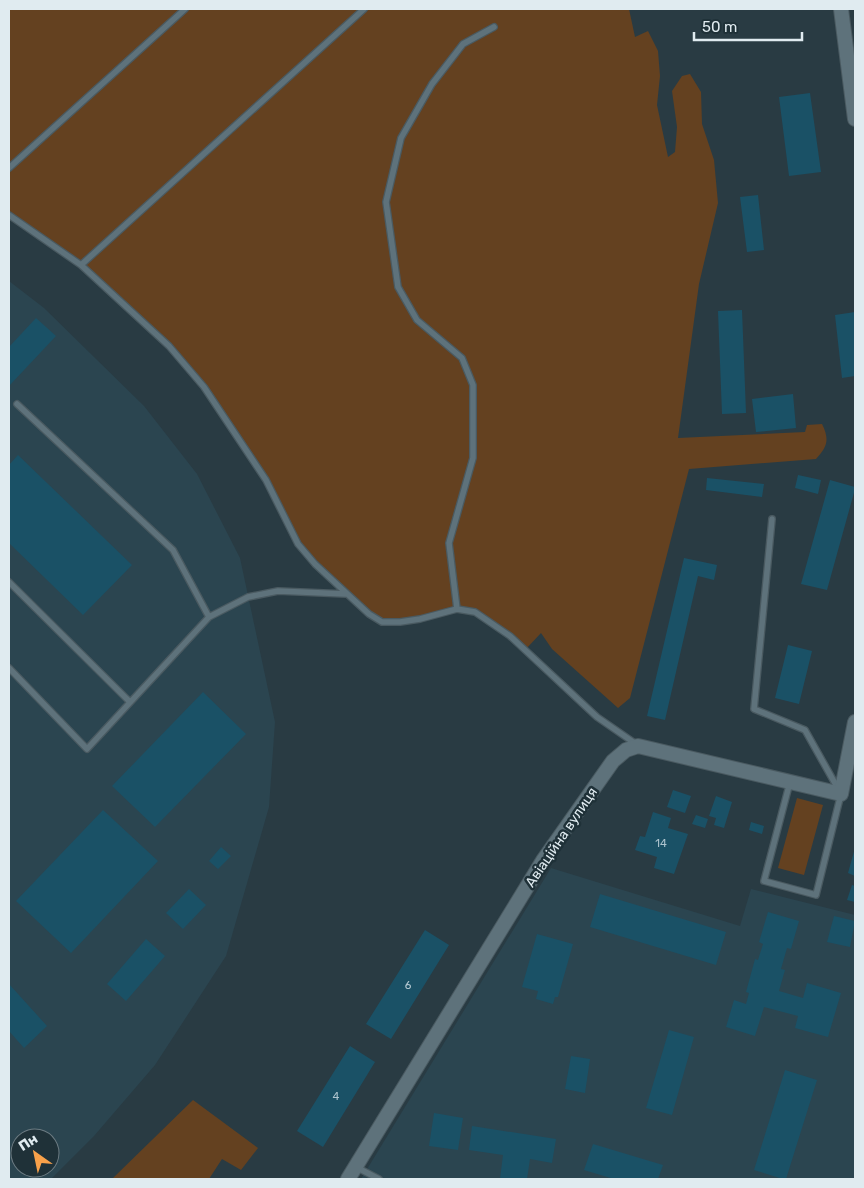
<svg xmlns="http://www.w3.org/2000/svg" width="864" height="1188" font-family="Rubik,sans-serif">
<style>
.built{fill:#2b4550;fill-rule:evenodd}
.green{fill:#644120}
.building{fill:#1a5166}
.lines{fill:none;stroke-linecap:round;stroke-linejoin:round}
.service-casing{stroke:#4a5a61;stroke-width:8}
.tertiary-casing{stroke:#4a5a61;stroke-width:16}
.service{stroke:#5e727b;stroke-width:5.5}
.tertiary{stroke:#5e727b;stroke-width:14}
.labels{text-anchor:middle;stroke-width:5;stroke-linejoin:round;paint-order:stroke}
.number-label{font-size:11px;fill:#aec4ce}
.street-label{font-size:14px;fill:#e0ebf0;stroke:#1f3138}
</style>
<rect width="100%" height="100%" fill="#293b43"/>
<path class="built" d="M9,281L44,308L144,406L197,474L240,558L275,722L269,807L226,956L155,1065L94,1136L51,1179H9ZM20,1138H50V1168H20Z
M551,868L740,926L751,889L855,915V1179H361Z"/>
<path class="green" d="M9,9H629L635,37L648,31L658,51L660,76L657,105L668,157L675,152L677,127L672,91L682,76L690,74L701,92L702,124L714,160L718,203L699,284L678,438L805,432L807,425L822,424C830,440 827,447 816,459L689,469L630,698L618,708L552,649L541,633L525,650L475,612L457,609L440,614L382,622L369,614L298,544L286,518L239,437L169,346L81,265L9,215Z
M797,798L823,805L804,875L778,868Z
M193,1100L258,1148L241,1170L222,1159L209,1179H112Z"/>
<path class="building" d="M810,93L821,172L789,176L779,97Z
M758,195L764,250L747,252L740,197Z
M742,310L746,413L722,414L718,311Z
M855,312V376L842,378L835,315Z
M36,318L56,336L9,386V347Z
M793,394L796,428L756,432L752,399Z
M18,455L132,565L83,615L9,543V465Z
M798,475L821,480L818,494L795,488Z
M707,478L764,484L762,497L706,490Z
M830,480L855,487V489L827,590L801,584Z
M684,558L717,565L714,580L698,576L665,720L647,716Z
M788,645L812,651L799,704L775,698Z
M203,692L246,734L155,827L112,786Z
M673,790L691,796L685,813L667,807Z
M716,796L732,802L724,828L714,825L716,818L709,816Z
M103,810L158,861L71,953L16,901Z
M653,812L671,818L668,828L688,834L674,874L654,868L657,857L635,850L640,836L645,837Z
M696,815L708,819L705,828L692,824Z
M751,822L764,826L762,834L749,830Z
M221,847L231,856L218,869L209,861Z
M855,848V876L848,873Z
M852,885L855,886V902L847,900Z
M189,889L206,905L183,929L166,913Z
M600,894L726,932L716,965L590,927Z
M768,912L799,921L791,949L787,948L781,969L785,970L779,991L803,998L807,983L841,993L828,1037L795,1028L798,1016L764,1007L755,1036L726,1027L734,1000L746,1004L749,993L746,992L755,959L758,960L763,944L759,942Z
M834,916L855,921L850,947L827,942Z
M425,930L449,945L391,1039L366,1024Z
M537,934L573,944L558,997H555L553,1004L536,999L538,991L522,987Z
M146,939L165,956L126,1001L107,984Z
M9,984L47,1026L24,1048L9,1031Z
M669,1030L694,1037L672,1115L646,1108Z
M350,1046L375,1062L323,1147L297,1131Z
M571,1056L590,1059L585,1093L565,1089Z
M785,1070L817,1080L786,1179H783L754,1170Z
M434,1113L463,1118L458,1150L429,1146Z
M472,1126L556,1139L552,1163L530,1159L527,1179H500L503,1155L469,1150Z
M593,1144L663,1165L658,1179H614L584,1170Z"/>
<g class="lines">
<g class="service-casing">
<path id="service" d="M9,168L185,9
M9,215L81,265L169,346L204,387L266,480L298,544L315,564L369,614L382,622H400L420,619L457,609L475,612L510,636L597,717L636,744
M81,265L364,9
M17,404L173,550L209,617
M772,519L754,709L805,730L841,794L816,895L764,881L790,782
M9,582L130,702
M457,609L449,543L473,458V385L462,358L417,320L398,287L386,202L401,138L432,84L463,44L494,27
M9,668L87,749L209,617L248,597L278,591L346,594
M356,1167L379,1179"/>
</g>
<g class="tertiary-casing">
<path id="tertiary" d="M841,9L855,119
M348,1179L544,859L613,761L626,750L638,746L841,794L855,722"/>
</g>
<use href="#service" class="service"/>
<use href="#tertiary" class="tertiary"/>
</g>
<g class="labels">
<g class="number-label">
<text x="661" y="847">14</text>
<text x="408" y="989">6</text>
<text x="336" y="1100">4</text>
</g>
<g class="street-label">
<text transform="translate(561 837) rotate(-56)" y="5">Авіаційна вулиця</text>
</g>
</g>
<rect width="864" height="1188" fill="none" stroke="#e0ebf0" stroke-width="20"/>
<g transform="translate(35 1153) rotate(327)"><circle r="24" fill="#1f3138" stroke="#6c7b82"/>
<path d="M0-4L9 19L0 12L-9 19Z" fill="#f8a14a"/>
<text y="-8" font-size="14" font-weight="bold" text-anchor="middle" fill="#e0ebf0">Пн</text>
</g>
<path d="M694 32v8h108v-8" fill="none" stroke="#e0ebf0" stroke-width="2.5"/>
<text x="702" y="32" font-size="15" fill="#e0ebf0" stroke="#1f3138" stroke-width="4" paint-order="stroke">50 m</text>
</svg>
